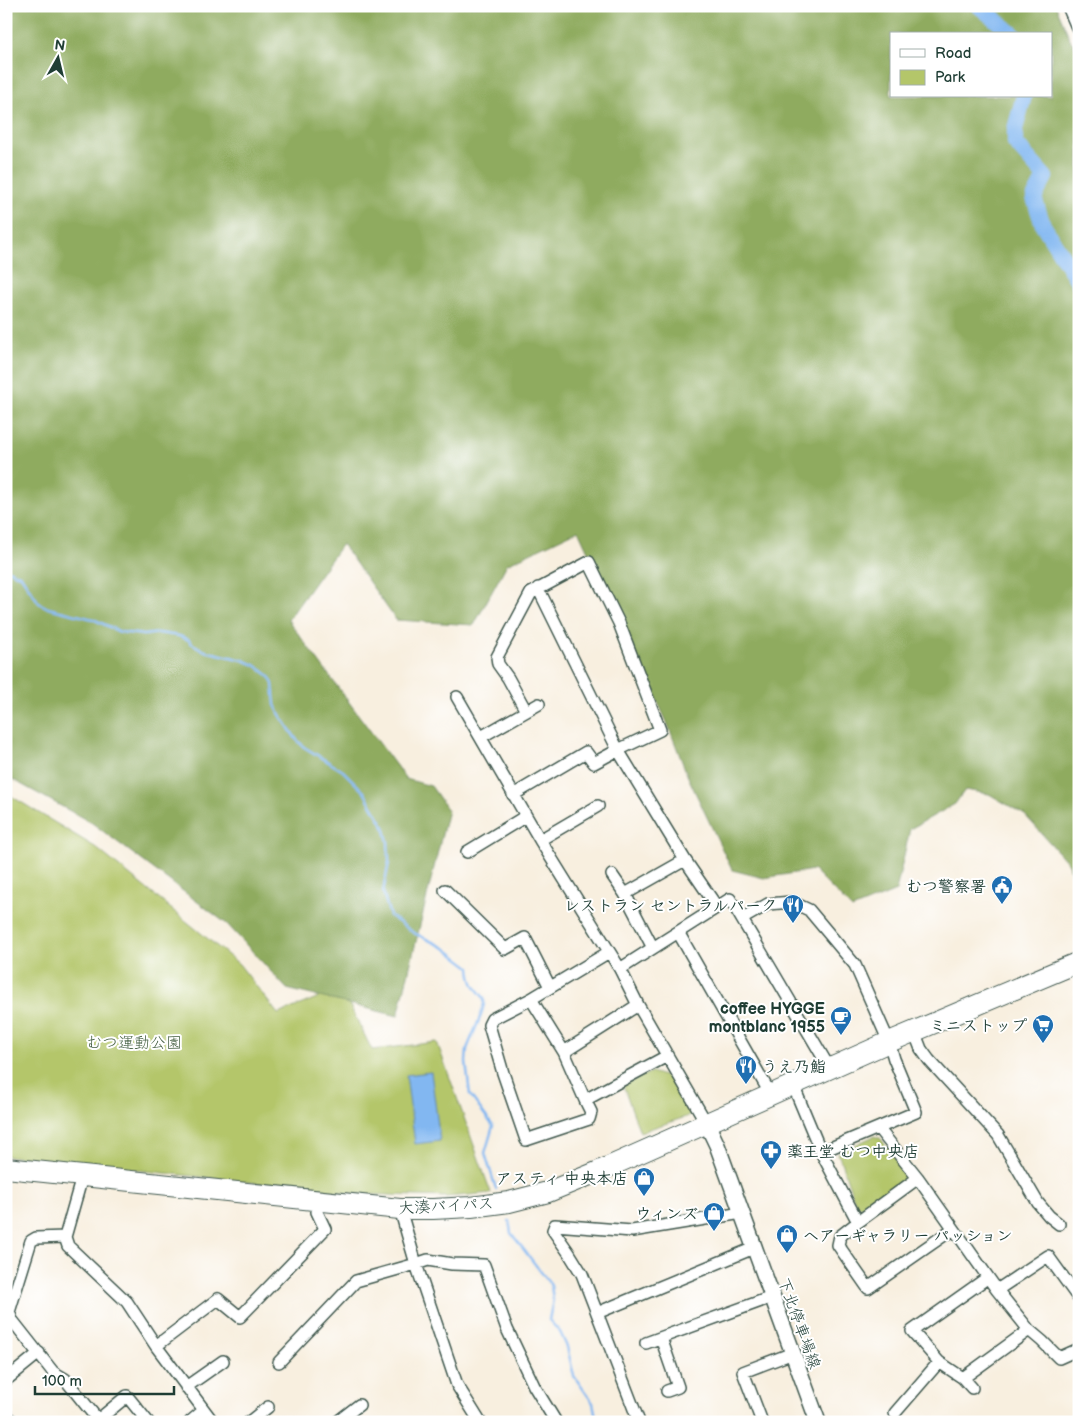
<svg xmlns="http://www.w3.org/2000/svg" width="1085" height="1428" font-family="'Balsamiq Sans','Klee One',sans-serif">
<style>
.green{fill:#b4c66a;stroke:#6a824f}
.forest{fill:#8fab5e;stroke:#577449;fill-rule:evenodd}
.water{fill:#82b7f1;stroke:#507a92}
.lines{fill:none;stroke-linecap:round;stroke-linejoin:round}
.stream{stroke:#82b7f1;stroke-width:2.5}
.river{stroke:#82b7f1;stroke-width:16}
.street-casing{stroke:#40584e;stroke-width:14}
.secondary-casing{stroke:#40584e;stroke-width:18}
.highway-casing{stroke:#40584e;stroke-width:22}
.street{stroke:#fff;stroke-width:11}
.secondary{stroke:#fff;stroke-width:15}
.highway{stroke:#fff;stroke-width:20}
.labels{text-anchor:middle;stroke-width:4;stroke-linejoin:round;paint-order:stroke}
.poi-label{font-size:16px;font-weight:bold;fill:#1f3d34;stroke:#fff;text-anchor:end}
.park-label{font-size:16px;fill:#445f42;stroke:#fff}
.street-label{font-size:16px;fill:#1f3d34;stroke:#fff}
</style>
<rect width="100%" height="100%" fill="#fff"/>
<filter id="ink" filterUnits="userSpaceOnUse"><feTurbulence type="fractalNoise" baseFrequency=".02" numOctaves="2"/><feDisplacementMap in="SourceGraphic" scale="10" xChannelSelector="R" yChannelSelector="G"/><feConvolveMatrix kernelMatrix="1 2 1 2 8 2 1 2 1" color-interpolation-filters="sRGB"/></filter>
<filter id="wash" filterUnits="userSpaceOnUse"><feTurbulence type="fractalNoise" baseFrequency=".0096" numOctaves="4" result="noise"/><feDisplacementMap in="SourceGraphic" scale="20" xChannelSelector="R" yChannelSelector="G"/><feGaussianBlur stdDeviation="1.12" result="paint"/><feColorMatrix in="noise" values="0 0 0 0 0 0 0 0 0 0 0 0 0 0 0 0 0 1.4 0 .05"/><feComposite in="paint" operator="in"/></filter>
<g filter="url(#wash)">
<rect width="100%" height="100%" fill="#f8efdf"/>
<path class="green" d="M6,793L95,847L239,964L278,1014L341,988L372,1050L437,1042L491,1193L447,1197L359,1194L6,1156Z
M651,1072L677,1080L695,1114L640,1132L623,1085Z
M874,1136L880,1138L908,1173L906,1182L868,1208L856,1206L838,1153Z"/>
<path class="forest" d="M6,6H908L912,10L918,6H1056L1071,41L1079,52V907L1069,864L1025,815L989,794L965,790L955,804L910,829L896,891L852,909L813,870L764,878L732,870L688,777L666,720L578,530L507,564L474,625L396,620L342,544L288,620L406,779L431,786L448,810L398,1016L287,989L227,924L92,823L6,776ZM891,34H1051V96H891Z"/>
<path class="water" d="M431,1072L440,1141L415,1144L406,1075Z"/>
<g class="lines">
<path class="stream" d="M6,569L21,576L39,603L48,608L93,619L120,632L144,635L159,633L179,636L189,640L191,643L205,651L243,660L255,665L269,676L273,684L275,705L279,713L296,739L304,747L343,771L364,792L384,826L388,842L389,862L383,892L390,916L414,933L445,948L470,967C471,983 474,986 484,998V1004L481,1015L467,1049L466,1062L470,1095L493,1126L485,1153L496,1189
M509,1221L511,1233L551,1285L553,1300L549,1320L560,1332L567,1347L574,1376L593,1403L597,1422"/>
<path class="river" d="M979,6L1013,34
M1024,96L1015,129V143L1045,177L1034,198L1043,225L1079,283"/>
</g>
</g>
<g filter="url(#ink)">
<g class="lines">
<g class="street-casing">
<path id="street" d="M538,588L618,750L685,860L717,907
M457,697L540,840L620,969L638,1005L707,1124
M481,737L539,704
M513,795L586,752L594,763L618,750L660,730L619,623L589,562L531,593L497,657L498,664L508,678L526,711
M540,840L598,806
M467,852L526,816
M612,875L625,894L653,948
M445,890L505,949L525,938L550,987
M625,894L685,860
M742,919L768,904L792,902L809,910L855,965L889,1042L894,1059L916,1112L878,1128L918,1178L997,1290
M678,932L771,1095
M609,952L531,999L492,1019L489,1025L503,1073L526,1140L589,1119L591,1112L585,1100L667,1056
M620,969L730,899L830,1069
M531,999L564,1052L585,1100
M914,1031L921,1049L929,1060L998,1135L1038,1203L1049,1216L1059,1224
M564,1052L638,1005
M793,1085L821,1152L858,1222L840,1236L838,1245L868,1288L953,1229
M821,1152L878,1128
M82,1177L65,1237L68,1246L127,1302L156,1346L213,1422
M858,1222L918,1178
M65,1237L36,1238L31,1241L9,1312L12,1320L53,1372L65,1379L98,1420L127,1396L148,1422
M1079,1299L1048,1256L997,1290L1029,1330L1042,1341L1059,1358L1079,1349
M597,1313L754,1248
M661,1338L678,1387L667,1391
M646,1343L772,1297
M156,1346L218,1299L240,1317L325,1229L317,1212L318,1200
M279,1362L356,1281L416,1264L400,1209
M963,1378L1029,1330
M6,1380L39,1353
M186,1387L223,1361
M972,1388L963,1378L939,1362L912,1331L987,1278
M895,1413L939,1362
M6,1414L13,1422
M190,1422L204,1410
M249,1422L268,1407
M337,1422L359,1405
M480,1422L457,1385L416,1264L428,1260L452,1264L484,1265L507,1329L534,1386L556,1422
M639,1422L582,1274L569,1253L553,1230L555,1225L632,1231L742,1213
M762,1422L743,1372L793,1353"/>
</g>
<g class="secondary-casing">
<path id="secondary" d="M1070,6L1079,27
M707,1124L717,1145L818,1422"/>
</g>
<g class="highway-casing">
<path id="highway" d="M6,1168L400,1209H433L471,1207L509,1202L548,1192L597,1172L889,1042L1079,962"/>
</g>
<use href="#street" class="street"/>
<use href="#secondary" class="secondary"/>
<use href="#highway" class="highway"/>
</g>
</g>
<defs>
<g id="civic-pin" transform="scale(1.125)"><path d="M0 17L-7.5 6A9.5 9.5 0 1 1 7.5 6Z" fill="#1f6fb2" stroke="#fff"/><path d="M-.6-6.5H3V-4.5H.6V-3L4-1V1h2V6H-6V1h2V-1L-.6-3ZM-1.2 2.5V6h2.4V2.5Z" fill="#fff"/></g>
<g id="restaurant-pin" transform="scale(1.125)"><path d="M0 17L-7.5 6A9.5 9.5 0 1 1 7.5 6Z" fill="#1f6fb2" stroke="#fff"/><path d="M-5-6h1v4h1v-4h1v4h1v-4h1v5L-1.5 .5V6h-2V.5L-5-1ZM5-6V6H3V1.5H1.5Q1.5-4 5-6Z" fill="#fff"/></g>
<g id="cafe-pin" transform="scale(1.125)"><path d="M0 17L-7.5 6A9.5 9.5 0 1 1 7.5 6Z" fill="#1f6fb2" stroke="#fff"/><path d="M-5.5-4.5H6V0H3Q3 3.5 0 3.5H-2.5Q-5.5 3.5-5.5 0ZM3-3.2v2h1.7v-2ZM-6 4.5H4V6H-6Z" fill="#fff"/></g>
<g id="supermarket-pin" transform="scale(1.125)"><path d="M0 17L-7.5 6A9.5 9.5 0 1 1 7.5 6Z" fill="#1f6fb2" stroke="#fff"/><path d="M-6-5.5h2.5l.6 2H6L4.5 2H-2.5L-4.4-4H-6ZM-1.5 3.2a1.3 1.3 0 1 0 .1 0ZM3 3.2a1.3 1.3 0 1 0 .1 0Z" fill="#fff"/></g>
<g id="pharmacy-pin" transform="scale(1.125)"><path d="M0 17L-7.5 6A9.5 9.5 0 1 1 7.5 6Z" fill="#1f6fb2" stroke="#fff"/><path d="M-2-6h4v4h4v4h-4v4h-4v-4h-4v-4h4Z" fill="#fff"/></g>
<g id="shop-pin" transform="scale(1.125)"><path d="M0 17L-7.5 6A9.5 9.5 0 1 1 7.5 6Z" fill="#1f6fb2" stroke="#fff"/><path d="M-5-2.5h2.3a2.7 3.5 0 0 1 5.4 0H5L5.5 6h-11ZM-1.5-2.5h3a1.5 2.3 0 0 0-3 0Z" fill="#fff"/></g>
</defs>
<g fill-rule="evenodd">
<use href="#civic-pin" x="1002" y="886"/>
<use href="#restaurant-pin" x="793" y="905"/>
<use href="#cafe-pin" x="841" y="1017"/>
<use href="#supermarket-pin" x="1043" y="1025"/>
<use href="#restaurant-pin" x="746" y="1066"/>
<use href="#pharmacy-pin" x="771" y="1151"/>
<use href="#shop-pin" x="644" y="1178"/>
<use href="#shop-pin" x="714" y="1213"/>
<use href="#shop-pin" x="787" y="1235"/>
</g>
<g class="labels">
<g class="poi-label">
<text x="986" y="892">むつ警察署</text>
<text x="777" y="911">レストラン セントラルパーク</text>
<text x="825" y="1014">coffee HYGGE<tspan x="825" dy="18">montblanc 1955</tspan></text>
<text x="1027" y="1031">ミニストップ</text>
<text x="762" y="1072" text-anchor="start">うえ乃鮨</text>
<text x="787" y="1157" text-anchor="start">薬王堂 むつ中央店</text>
<text x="628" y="1184">アスティ 中央本店</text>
<text x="698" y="1219">ウィンズ</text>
<text x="803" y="1241" text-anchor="start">ヘアーギャラリー パッション</text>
</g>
<g class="park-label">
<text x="134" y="1048">むつ運動公園</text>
</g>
<g class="street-label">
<text transform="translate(446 1205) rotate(-3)" y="6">大湊バイパス</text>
<text transform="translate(800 1323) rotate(70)" y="6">下北停車場線</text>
</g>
</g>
<rect width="1085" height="1428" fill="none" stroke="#fff" stroke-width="25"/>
<rect x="890" y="32" width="162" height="65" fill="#ffffff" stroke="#a5b1ae"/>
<rect x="900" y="49" width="25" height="8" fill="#ffffff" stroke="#a5b1ae"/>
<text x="935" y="58" font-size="15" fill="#1f3d34">Road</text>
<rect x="900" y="70" width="25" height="15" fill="#b4c66a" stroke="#a5b1ae"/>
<text x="935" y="82" font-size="15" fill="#1f3d34">Park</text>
<g transform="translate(58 58) rotate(8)" stroke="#ffffff" stroke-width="4" paint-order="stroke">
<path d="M0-4L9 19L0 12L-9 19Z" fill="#1f3d34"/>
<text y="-8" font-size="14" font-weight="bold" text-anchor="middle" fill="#1f3d34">N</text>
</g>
<path d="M35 1386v8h139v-8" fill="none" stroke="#1f3d34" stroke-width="2.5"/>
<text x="42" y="1386" font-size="15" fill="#1f3d34" stroke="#ffffff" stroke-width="4" paint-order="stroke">100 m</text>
</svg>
